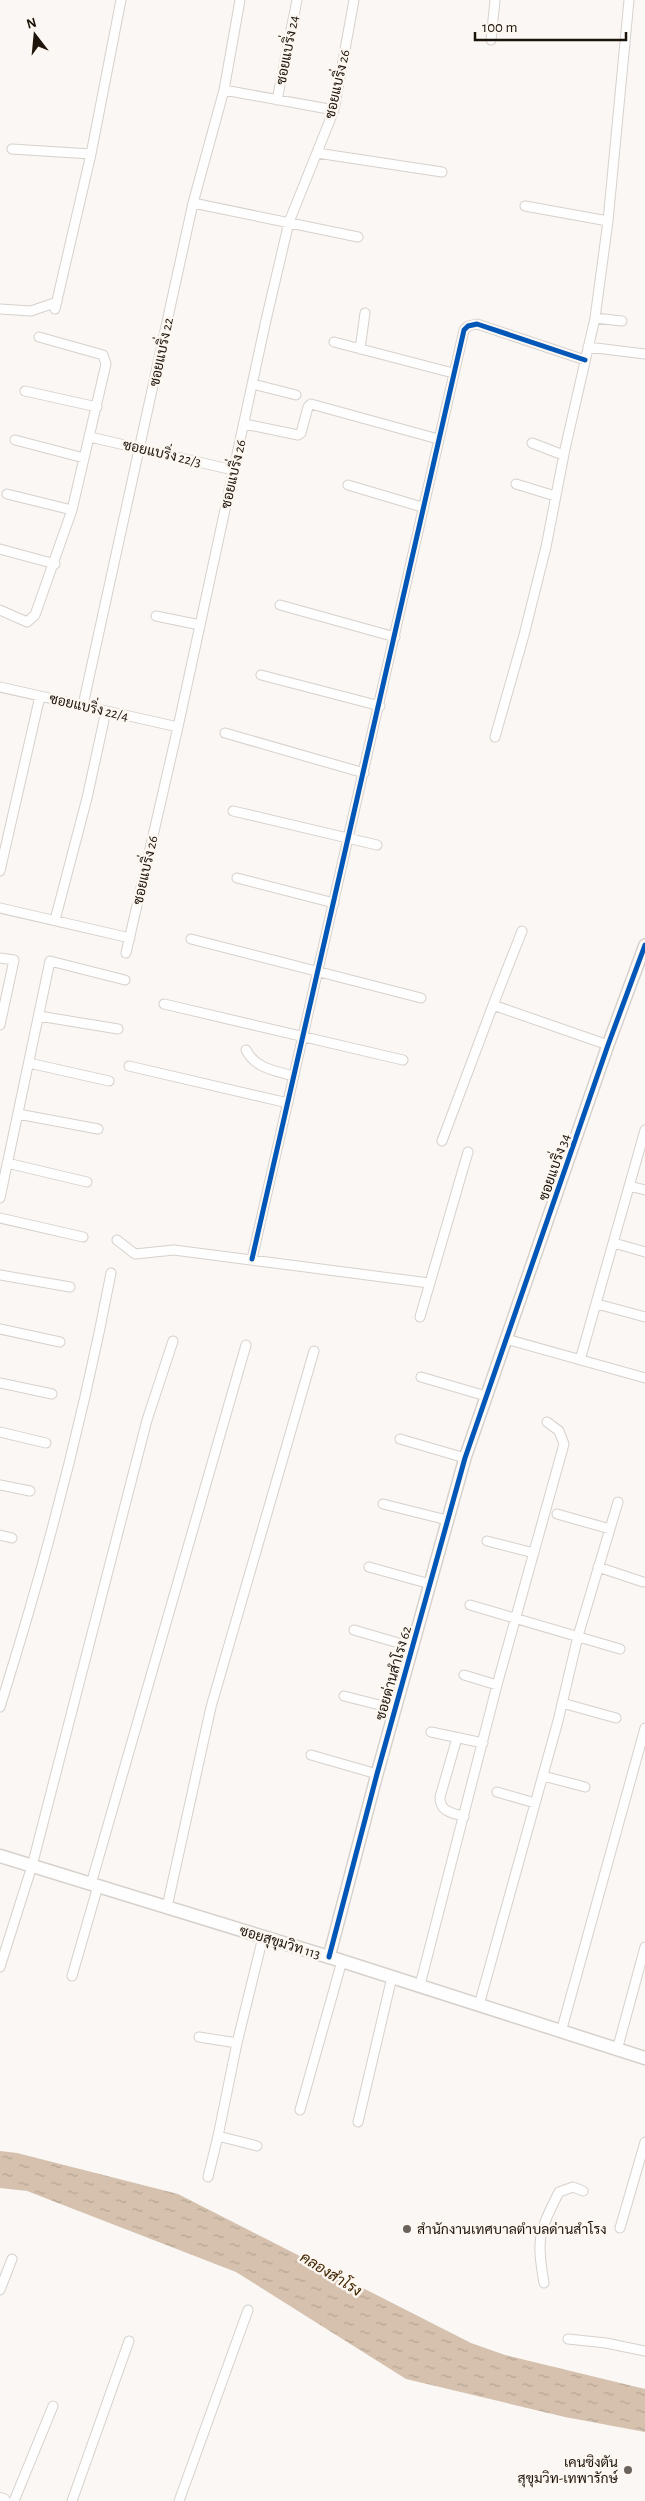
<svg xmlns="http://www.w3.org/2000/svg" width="645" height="2501" font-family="'Alegreya Sans',Sarabun,sans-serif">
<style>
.water{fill:url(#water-ripples)}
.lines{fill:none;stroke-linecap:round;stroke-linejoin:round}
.minor-casing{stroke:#d7d1cb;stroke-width:11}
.tertiary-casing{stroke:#d7d1cb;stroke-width:14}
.secondary-casing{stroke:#d7d1cb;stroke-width:15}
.primary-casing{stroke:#d7d1cb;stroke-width:16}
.minor{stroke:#fefefe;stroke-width:9}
.tertiary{stroke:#fefefe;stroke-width:11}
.secondary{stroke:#fefefe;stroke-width:12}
.primary{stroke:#fefefe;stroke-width:14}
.cycleway-casing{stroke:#fdf7f2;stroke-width:8}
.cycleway{stroke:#0057b8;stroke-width:5}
.poi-dot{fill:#6a635d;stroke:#fdf7f2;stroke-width:2}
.labels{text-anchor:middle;stroke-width:5;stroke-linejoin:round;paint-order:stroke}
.street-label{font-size:14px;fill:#1d140b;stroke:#fdf7f2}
.poi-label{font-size:14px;fill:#1d140b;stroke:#fdf7f2;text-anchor:start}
.water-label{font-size:15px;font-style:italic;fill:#412601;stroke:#fdf7f2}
</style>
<defs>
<pattern id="water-ripples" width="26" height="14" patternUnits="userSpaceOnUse" patternTransform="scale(1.25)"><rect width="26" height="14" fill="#d5c1ad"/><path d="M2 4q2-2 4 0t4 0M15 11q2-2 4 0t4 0" fill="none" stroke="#b6a594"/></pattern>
</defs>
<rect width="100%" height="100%" fill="#faf7f5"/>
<path class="water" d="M0,2151L17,2153L178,2194L471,2343L505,2355L645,2389V2432L565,2417L406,2379L236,2272L27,2191L0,2188Z"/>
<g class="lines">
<g class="minor-casing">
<path id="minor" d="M491,40L495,0
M224,90L334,110
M277,100L297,0
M12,149L91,154
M317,153L442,172
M193,203L358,237
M525,206L608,221
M0,309L31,311L57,302
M55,309L91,154L121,0
M595,318L622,321
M334,342L453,373
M588,347L645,354
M360,349L365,313
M253,384L296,395
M25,391L97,407
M245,424L298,435L301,433L308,407L311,404L438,439
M90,437L233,470
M15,440L84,458
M532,443L563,455
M516,484L555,496
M348,485L422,507
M7,494L72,510
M0,549L55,564
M280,605L395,637
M0,610L27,622L35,615L72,510L106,364L103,355L39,337
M156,616L200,625
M261,675L380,706
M0,687L178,727
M83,705L193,203L224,90L240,0
M225,733L364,773
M495,737L524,635L546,547L565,449L595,318L608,221L629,0
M233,811L377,845
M0,871L40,696
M237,878L334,903
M0,908L130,938
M55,920L87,798L106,711
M191,939L421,998
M126,953L178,727L266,320L289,222L334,110L354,0
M0,958L14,960L0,1025
M164,1004L403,1060
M493,1005L522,931
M39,1016L118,1029
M246,1050C256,1069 274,1070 293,1076
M29,1063L109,1081
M129,1066L288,1103
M18,1114L98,1129
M442,1141L493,1005L608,1045
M7,1163L87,1182
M629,1186L645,1190
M0,1198L50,961L125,980
M0,1218L83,1237
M117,1240L135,1254L174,1250L429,1283
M614,1243L645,1252
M252,1259L464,330L468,326L477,324L585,360
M0,1275L70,1287
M597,1304L645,1317
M420,1317L468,1152
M0,1329L60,1342
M506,1339L645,1378
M580,1360L645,1130
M421,1377L486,1396
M0,1383L52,1394
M0,1432L46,1443
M400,1439L465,1458
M0,1485L30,1491
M383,1504L447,1520
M557,1514L610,1529
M0,1535L12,1538
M487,1541L534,1553
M369,1567L430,1584
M598,1567L643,1582
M470,1605L620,1649
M354,1630L412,1647
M464,1675L497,1685
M344,1696L395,1709
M562,1703L616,1718
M0,1707C45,1564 83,1420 111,1273
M431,1732L483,1743
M457,1738L440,1797C440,1812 451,1812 464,1817
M311,1755L377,1774
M543,1776L585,1787
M497,1792L535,1803
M91,1884L246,1345
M167,1907L211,1707L314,1351
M0,1967L32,1866L147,1420L173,1341
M72,1976L98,1886
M420,1985L497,1685L564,1444L559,1431L547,1422
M479,2005L558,1721L578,1636L618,1502
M561,2032L645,1728
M199,2037L237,2043
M617,2050L645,1947
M300,2110L342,1961
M358,2122L392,1977
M257,2146L218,2136L237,2043L263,1937
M208,2177L218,2136
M620,2228L645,2142
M544,2283C536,2238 539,2232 559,2192L573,2187L583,2191
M0,2290L12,2259
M568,2339L606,2343L645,2351
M14,2501L53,2406
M72,2501L129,2341
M179,2501L248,2310"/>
</g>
<g class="tertiary-casing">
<path id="tertiary" d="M329,1957L377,1774L465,1458L608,1045L645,945"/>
</g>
<g class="secondary-casing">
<path id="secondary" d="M0,1856L342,1961L645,2058"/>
</g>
<g class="primary-casing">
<path id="primary" d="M0,2500L3,2501"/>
</g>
<use href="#minor" class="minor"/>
<use href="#tertiary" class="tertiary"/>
<use href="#secondary" class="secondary"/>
<use href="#primary" class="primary"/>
<g class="cycleway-casing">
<path id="cycleway" d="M252,1259L464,330L468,326L477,324L585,360
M329,1957L377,1774L465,1458L608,1045L645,945"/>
</g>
<use href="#cycleway" class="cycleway"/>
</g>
<g class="poi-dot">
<circle cx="407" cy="2229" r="5"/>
<circle cx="628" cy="2470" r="5"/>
</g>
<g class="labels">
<g class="street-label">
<text transform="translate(287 50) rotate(-79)" y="5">ซอยแบริ่ง 24</text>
<text transform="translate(337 84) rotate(-77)" y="5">ซอยแบริ่ง 26</text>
<text transform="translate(161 352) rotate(-78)" y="5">ซอยแบริ่ง 22</text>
<text transform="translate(162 453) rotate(13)" y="5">ซอยแบริ่ง 22/3</text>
<text transform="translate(233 474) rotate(-77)" y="5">ซอยแบริ่ง 26</text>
<text transform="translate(89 707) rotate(13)" y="5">ซอยแบริ่ง 22/4</text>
<text transform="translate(145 870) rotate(-77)" y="5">ซอยแบริ่ง 26</text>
<text transform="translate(554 1167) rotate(-71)" y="5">ซอยแบริ่ง 34</text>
<text transform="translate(393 1673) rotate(-74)" y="5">ซอยด่านสำโรง 62</text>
<text transform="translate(280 1942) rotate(17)" y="5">ซอยสุขุมวิท 113</text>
</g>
<g class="poi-label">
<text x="417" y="2234">สำนักงานเทศบาลตำบลด่านสำโรง</text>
<text x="618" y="2467" text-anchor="end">เคนซิงตัน<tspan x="618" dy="16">สุขุมวิท-เทพารักษ์</tspan></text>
</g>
<g class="water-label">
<text transform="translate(331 2274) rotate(32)" y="5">คลองสำโรง</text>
</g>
</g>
<g transform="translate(35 35) rotate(344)" stroke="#fdf7f2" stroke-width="4" paint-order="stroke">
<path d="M0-4L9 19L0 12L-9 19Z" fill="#1d140b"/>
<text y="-8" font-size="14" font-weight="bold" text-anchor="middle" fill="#1d140b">N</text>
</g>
<path d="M475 32v8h151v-8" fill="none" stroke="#1d140b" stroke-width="2.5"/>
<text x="482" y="32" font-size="15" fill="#1d140b" stroke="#fdf7f2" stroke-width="4" paint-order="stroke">100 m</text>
</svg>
